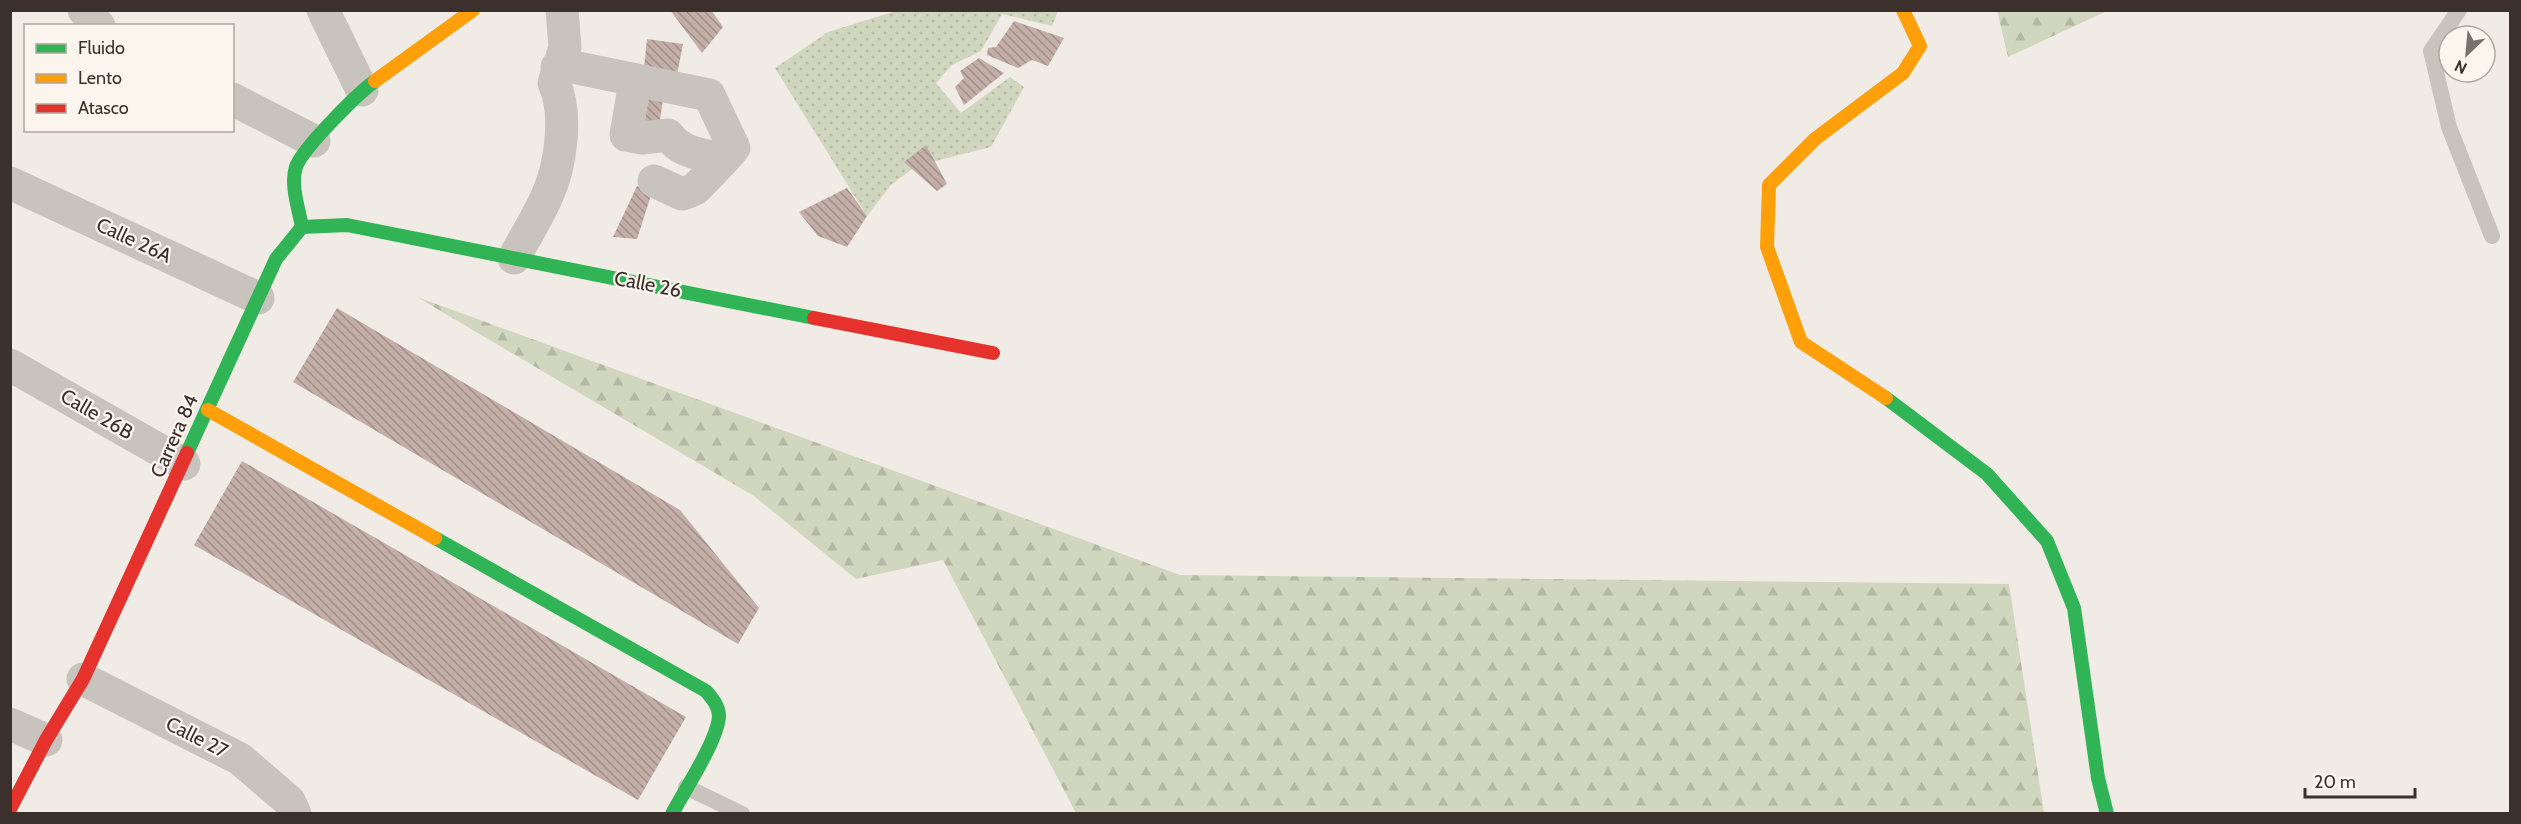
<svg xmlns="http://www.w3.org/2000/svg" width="2521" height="824" font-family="Cabin,sans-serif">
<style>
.grass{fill:url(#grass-dots)}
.forest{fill:url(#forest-firs)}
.building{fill:url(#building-back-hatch)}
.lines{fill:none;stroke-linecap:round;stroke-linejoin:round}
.lane{stroke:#c9c3be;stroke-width:16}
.street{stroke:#c9c3be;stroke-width:33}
.fast{stroke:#30b455;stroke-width:14}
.slow{stroke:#ff9f0a;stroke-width:14}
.jam{stroke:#e5322d;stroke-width:14}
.labels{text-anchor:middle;stroke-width:4.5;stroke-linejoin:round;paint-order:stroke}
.street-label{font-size:20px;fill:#3b302b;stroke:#fbf5ee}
</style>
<defs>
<pattern id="grass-dots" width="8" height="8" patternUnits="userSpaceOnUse" patternTransform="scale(1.5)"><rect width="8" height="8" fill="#d1d6bf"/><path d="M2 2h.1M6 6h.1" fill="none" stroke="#b4b8a4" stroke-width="1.8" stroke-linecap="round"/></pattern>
<pattern id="forest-firs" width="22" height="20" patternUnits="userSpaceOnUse" patternTransform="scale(1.5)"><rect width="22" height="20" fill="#d1d6bf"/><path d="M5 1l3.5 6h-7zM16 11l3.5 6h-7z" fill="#b4b8a4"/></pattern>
<pattern id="building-back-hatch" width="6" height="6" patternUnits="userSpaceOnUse" patternTransform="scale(1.5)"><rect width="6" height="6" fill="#c3afa7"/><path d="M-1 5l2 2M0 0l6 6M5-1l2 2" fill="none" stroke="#a08f88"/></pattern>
</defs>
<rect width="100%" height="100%" fill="#f0ebe5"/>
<path class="grass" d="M896,11H1058L1052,26L1002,14L981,51L952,65L936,83L961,113L1010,77L1024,87L991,147L916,166L891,185L867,216L775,68L828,32Z"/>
<path class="forest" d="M1997,10H2107V11L2008,57Z
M417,297L1180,575L2009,584L2044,813H1076L943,560L856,579L754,496Z"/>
<path class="building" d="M670,10H711L723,27L702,53Z
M1014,21L1064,38L1048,66L1032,60L1018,68L987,55L988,48L996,47Z
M647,39L683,44L675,85L643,77Z
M979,58L1004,73L964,105L955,87L964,78L960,71Z
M640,89L663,99L658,134L627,133Z
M926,145L947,184L937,191L904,162Z
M637,186L652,192L637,239L613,237Z
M847,188L867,216L847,247L818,236L799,212Z
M337,308L680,510L759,608L738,644L293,382Z
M242,461L686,717L638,800L194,545Z"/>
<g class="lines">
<path class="lane" d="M2459,10L2431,51L2449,127L2492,236
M686,787L742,814"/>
<path class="street" d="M84,10L99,26
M323,10L362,90
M557,67L568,66L709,95L734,148C733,151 698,186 695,189C691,191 687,193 682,194L654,181
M635,82L626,135L642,138L668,135C680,151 694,153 712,157L718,164
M232,99L314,141
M10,183L258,298
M514,258C525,237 538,217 547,196C561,166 568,113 554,83L565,47L562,10
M10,365L184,464
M83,679L240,759L289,801L295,814
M10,724L46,740"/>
<path class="fast" d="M302,227L347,225L814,318
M1886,398L1987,474L2047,541L2074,608L2098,778L2107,814
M187,453L276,259L302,227C299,210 290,184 296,167C302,149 358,93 375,81
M435,538L706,691C712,698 719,706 719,716C718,740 684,791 672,814"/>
<path class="slow" d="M375,81L473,10
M1886,398L1801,342L1767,247L1769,185L1815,139L1903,73L1920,46L1903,10
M208,410L435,538"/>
<path class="jam" d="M814,318L993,353
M10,809L46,740L83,679L187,453"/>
</g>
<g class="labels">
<g class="street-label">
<text transform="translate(134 240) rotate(25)" y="7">Calle 26A</text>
<text transform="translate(648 284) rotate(11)" y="7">Calle 26</text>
<text transform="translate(97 414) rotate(30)" y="7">Calle 26B</text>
<text transform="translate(174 436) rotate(-66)" y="7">Carrera 84</text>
<text transform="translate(197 737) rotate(27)" y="7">Calle 27</text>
</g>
</g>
<rect width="2521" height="824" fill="none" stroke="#3b302b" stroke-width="24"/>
<rect x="24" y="24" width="210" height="108" fill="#fbf5ee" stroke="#aea6a0" stroke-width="1.5"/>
<rect x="36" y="44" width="30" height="9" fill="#30b455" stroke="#aea6a0" stroke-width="1.5"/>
<text x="78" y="54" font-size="18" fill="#3b302b">Fluido</text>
<rect x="36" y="74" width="30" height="9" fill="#ff9f0a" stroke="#aea6a0" stroke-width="1.5"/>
<text x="78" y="84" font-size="18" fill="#3b302b">Lento</text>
<rect x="36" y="104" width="30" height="9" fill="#e5322d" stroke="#aea6a0" stroke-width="1.5"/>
<text x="78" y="114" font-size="18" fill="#3b302b">Atasco</text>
<g transform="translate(2467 54) rotate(206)"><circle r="28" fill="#fbf5ee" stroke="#aea6a0" stroke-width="1.5"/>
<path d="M0-4.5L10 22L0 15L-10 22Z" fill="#7a716c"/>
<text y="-9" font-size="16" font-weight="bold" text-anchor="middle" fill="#3b302b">N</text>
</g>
<path d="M2305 788v9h110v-9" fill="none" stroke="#3b302b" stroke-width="3"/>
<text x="2314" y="788" font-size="18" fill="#3b302b" stroke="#fbf5ee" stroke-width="4.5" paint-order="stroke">20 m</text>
</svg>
